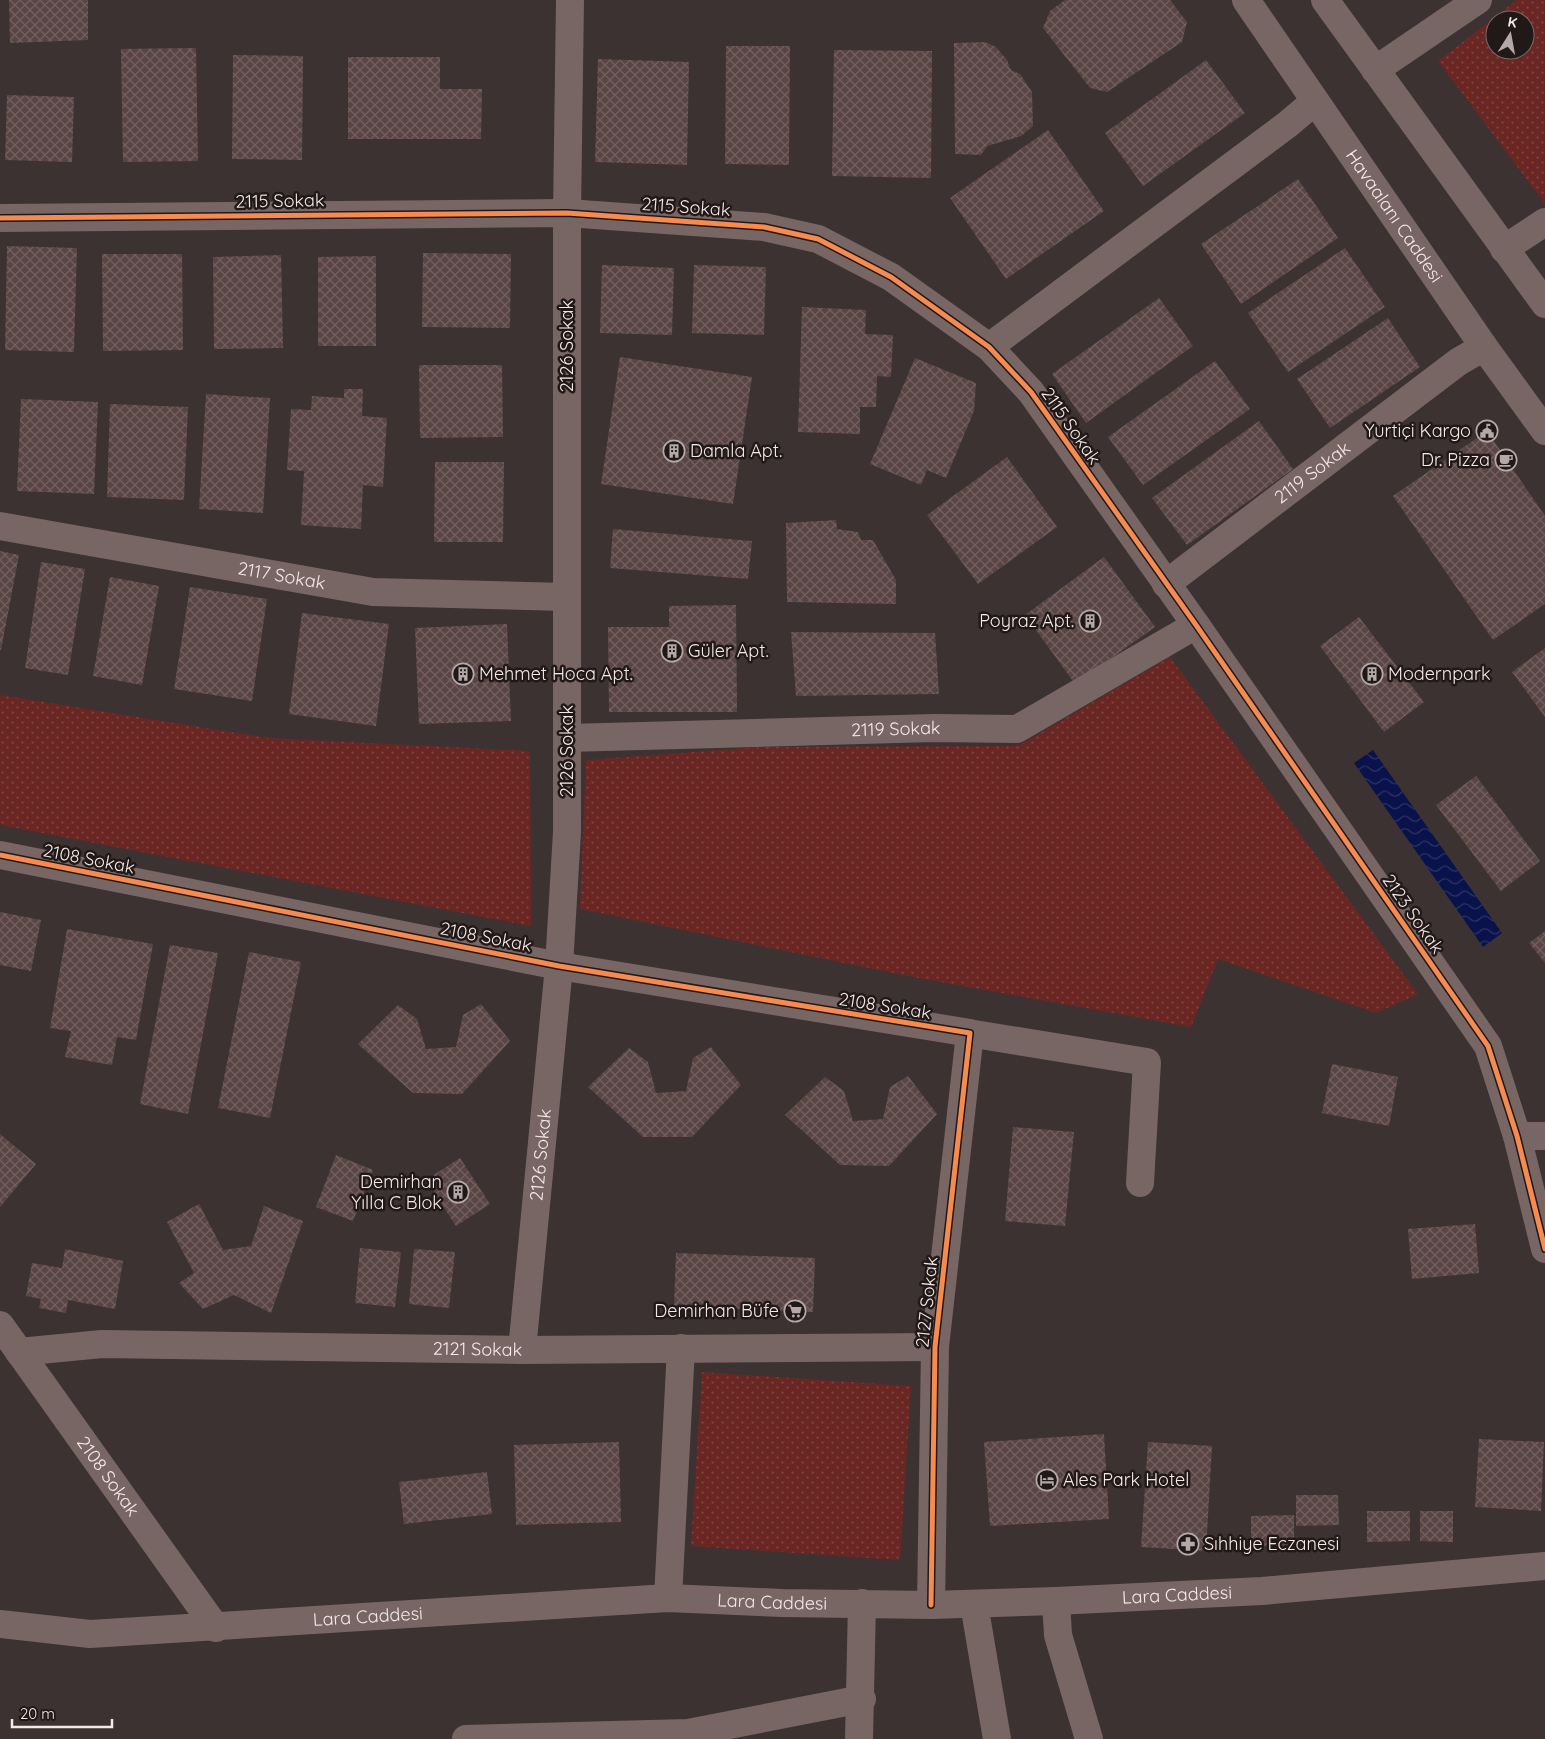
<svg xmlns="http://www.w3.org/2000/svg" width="1545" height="1739" font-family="Quicksand,sans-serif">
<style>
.park{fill:url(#park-dots);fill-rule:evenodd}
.water{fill:url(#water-waves)}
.building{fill:url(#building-cross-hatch)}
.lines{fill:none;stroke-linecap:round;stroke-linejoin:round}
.minor{stroke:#786664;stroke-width:28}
.major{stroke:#786665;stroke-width:28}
.cycleway-casing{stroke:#211918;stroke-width:8}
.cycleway{stroke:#f68b52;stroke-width:5}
.labels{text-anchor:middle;stroke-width:5;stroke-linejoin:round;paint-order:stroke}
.street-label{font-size:18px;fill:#f5e8e7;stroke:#211918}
.poi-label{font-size:18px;fill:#f5e8e7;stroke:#211918;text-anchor:start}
</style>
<defs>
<pattern id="park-dots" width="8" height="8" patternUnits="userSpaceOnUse" patternTransform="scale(1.25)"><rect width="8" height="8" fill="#6a2622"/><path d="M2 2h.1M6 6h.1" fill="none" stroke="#804642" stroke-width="1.8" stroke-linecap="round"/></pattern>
<pattern id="water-waves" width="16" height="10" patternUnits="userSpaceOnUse" patternTransform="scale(1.25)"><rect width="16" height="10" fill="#09124b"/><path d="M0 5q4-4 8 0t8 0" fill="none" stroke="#2d3465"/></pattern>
<pattern id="building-cross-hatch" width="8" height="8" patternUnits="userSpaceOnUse" patternTransform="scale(1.25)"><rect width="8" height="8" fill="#594544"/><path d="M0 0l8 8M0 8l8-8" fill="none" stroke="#71605f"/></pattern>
</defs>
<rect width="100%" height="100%" fill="#3c3232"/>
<path class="park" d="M1517,0H1545V204L1438,61ZM1495,20H1525V50H1495Z
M1170,657L1418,994L1376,1013L1218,959L1191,1027L918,978L580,909L586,760L761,747L1018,746Z
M0,695L268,738L530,751L531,926L0,825Z
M702,1372L911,1386L900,1560L691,1546Z"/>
<path class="water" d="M1373,750L1502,933L1483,947L1354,763Z"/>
<path class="building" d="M9,0H88V40L10,43Z
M1065,0H1170L1187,22L1182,42L1107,92L1090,88L1043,28L1050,11Z
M985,42L996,47L1007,60L1011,70L1020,74L1032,92L1033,126L1021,136L987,146L981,155L955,154L954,43Z
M726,46H790L789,165L725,164Z
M196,48L198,161L123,162L121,49Z
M834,50L932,51L931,178L832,176Z
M233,55L303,56L302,160L232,159Z
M348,57H440V89H482L481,139H348Z
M598,59L689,62L687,165L595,162Z
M1206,60L1245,113L1143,186L1105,133Z
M7,95L74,97L72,162L5,160Z
M1048,130L1104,211L1006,279L950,198Z
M1298,179L1338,238L1241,304L1201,244Z
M7,246L77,248L74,352L5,350Z
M1345,248L1385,307L1288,372L1248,313Z
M423,253L511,254L510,328L422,327Z
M102,254H182L183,350L103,351Z
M281,255L283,348L214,349L213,257Z
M376,256V346H318V257Z
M602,265L674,268L672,335L600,333Z
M694,265L766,267L764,335L692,333Z
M1159,298L1193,346L1086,423L1052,374Z
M802,307L866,310L865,334L893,335L891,377L877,376L876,407H860V434L798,432Z
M1388,318L1420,367L1330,428L1297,379Z
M620,357L752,377L733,504L601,484Z
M915,358L976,383L974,411L946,478L927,470L921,485L870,464Z
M1215,361L1250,409L1143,485L1108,437Z
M419,365H502L503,437L420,438Z
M344,389H363L362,416L387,418L383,487L363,485L361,529L301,525L304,471L287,470L291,409L311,410L312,396L344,398Z
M206,394L270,398L263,513L199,509Z
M21,399L98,402L94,494L17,491Z
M110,404L188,407L184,500L107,497Z
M1259,421L1293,469L1187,545L1152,498Z
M1487,431L1545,516V604L1493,640L1393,496Z
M1007,457L1057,527L978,584L927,515Z
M435,462H504L503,542H434Z
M836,520L837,529L858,532L861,540H873L896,580V604L787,602L786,523Z
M613,529L752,541L748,579L610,568Z
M0,551L19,555L1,650H0Z
M1104,557L1155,627L1075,684L1025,615Z
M41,562L85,569L68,675L25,668Z
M110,577L159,586L142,685L93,676Z
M190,587L267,599L252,701L174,689Z
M736,605L737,712H609L608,627H669V606Z
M302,613L389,624L376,726L289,714Z
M1359,617L1424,702L1384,732L1320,646Z
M507,624L511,721L419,724L415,628Z
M791,632L935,633L939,694L796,696Z
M1545,648V717L1512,672Z
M1476,776L1540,861L1501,891L1436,805Z
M0,912L41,920L31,971L0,965Z
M67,929L153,944L136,1040L117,1037L112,1065L65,1057L71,1031L50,1028Z
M1545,931V963L1529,943Z
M170,945L218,953L188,1114L140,1104Z
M249,952L301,962L270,1118L218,1108Z
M481,1004L510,1041L462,1094L413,1093L358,1044L398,1005L417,1019L426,1049L456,1047L463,1015Z
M711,1047L741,1085L692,1137H643L588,1087L629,1048L648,1062L656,1093L686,1091L693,1058Z
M1332,1064L1398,1077L1389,1126L1322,1113Z
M908,1076L937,1114L889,1166L840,1165L785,1115L825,1077L844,1091L853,1121L883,1119L890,1087Z
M1013,1127L1074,1132L1065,1226L1005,1221Z
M0,1134L36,1164L0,1207Z
M336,1155L373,1170L353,1221L316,1207Z
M460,1158L490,1204L456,1226L426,1180Z
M199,1204L223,1250L251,1246L264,1206L303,1221L271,1313L234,1295L203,1309L179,1283L194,1273L167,1222Z
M1475,1224L1479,1273L1412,1279L1408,1229Z
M360,1248L401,1252L395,1307L355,1303Z
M65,1249L123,1261L115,1309L68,1300L66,1313L39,1308L41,1299L26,1296L32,1263L62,1268Z
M414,1249L455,1252L449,1308L409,1304Z
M676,1253L815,1258L813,1312L674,1306Z
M1104,1434L1109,1519L990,1526L984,1442Z
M1479,1439L1544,1442L1541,1511L1475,1507Z
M619,1442L621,1522L516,1525L514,1445Z
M1148,1442L1212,1446L1206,1551L1141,1547Z
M487,1472L492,1514L404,1524L399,1482Z
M1296,1495H1338L1339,1525L1296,1526Z
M1367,1511H1410V1541L1367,1542Z
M1420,1511H1453V1542L1420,1541Z
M1294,1515V1545L1251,1546V1516Z"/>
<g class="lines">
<g class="minor">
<path d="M1375,70L1478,0"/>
<path d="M0,218L567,213L764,227L818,239L891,277L989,347L1031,392L1196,625L1488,1046L1517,1136L1545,1249"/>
<path d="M1504,249L1545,222"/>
<path d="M989,347L1288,124L1314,102"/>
<path id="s1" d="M0,526L373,592L566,597"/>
<path id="s2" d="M1166,584L1458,362L1484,347"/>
<path id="s3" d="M567,738L934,728L1017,729L1196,625"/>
<path d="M0,855L559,966L970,1033L935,1347L931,1605"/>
<path d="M962,1032L1147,1062L1140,1183"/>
<path d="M1517,1136H1545"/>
<path id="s4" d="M0,1325L216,1628"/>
<path id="s5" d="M522,1350L559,966L567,832V213L570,0"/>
<path id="s6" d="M19,1352L102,1344L522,1350L935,1347"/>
<path d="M668,1598L681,1348"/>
<path d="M1056,1601L1058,1635L1089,1739"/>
<path d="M974,1604L997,1739"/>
<path id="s7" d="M0,1624L90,1634L668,1598L782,1603L931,1605L1056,1601L1262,1591L1545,1566"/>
<path d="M466,1739L688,1733L862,1699"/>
<path d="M859,1739L862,1603"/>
</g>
<g class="major">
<path id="s8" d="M1246,0L1484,347L1545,431"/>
<path d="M1325,0L1545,304"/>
</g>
<g class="cycleway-casing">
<path id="cycleway" d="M0,218L567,213L764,227L818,239L891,277L989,347L1031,392L1196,625L1488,1046L1517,1136L1545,1249
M0,855L559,966L970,1033L935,1347L931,1605"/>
</g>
<use href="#cycleway" class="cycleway"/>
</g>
<defs>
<g id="civic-ring" transform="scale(1.125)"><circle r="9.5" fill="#211918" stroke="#b4a8a8" stroke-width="1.5"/><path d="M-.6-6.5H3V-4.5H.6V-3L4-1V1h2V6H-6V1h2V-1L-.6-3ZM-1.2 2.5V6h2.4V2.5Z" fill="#b4a8a8"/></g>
<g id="building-ring" transform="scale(1.125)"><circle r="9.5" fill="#211918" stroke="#b4a8a8" stroke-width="1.5"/><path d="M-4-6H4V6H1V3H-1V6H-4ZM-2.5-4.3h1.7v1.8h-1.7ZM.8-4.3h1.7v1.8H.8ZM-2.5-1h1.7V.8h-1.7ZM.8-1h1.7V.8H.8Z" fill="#b4a8a8"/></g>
<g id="cafe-ring" transform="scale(1.125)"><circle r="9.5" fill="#211918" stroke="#b4a8a8" stroke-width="1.5"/><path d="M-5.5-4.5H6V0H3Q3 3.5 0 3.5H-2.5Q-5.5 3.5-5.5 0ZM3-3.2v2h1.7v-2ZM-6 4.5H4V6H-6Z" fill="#b4a8a8"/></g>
<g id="supermarket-ring" transform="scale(1.125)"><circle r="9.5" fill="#211918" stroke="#b4a8a8" stroke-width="1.5"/><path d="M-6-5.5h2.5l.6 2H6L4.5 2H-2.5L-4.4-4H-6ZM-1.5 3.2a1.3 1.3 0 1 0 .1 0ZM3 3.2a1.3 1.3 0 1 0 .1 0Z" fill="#b4a8a8"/></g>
<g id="hotel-ring" transform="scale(1.125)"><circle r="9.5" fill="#211918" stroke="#b4a8a8" stroke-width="1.5"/><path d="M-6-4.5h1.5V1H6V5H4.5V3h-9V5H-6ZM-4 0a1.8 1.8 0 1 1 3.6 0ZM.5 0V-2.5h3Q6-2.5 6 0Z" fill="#b4a8a8"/></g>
<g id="pharmacy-ring" transform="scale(1.125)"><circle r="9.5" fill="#211918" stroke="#b4a8a8" stroke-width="1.5"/><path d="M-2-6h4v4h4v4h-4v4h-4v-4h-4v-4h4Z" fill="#b4a8a8"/></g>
</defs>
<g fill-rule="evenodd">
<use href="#civic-ring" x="1487" y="431"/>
<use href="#building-ring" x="674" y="451"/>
<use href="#cafe-ring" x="1506" y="460"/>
<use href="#building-ring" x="1090" y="621"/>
<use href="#building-ring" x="672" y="651"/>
<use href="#building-ring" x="463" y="674"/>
<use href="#building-ring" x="1372" y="674"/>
<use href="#building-ring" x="458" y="1192"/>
<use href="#supermarket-ring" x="795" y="1311"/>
<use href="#hotel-ring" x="1047" y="1480"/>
<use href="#pharmacy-ring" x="1188" y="1544"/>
</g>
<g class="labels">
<g class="street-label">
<text transform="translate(280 201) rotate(-1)" y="6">2115 Sokak</text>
<text transform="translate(686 207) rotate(4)" y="6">2115 Sokak</text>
<text dy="6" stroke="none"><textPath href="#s8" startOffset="262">Havaalanı Caddesi</textPath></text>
<text transform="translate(567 346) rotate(-90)" y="6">2126 Sokak</text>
<text transform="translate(1071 426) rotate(55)" y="6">2115 Sokak</text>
<text dy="6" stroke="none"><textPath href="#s2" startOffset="184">2119 Sokak</textPath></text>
<text dy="6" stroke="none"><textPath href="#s1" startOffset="286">2117 Sokak</textPath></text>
<text dy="6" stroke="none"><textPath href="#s3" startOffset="329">2119 Sokak</textPath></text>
<text transform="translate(567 751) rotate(-90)" y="6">2126 Sokak</text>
<text transform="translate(89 859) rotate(11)" y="6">2108 Sokak</text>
<text transform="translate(1413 914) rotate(55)" y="6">2123 Sokak</text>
<text transform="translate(486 937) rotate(11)" y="6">2108 Sokak</text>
<text transform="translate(885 1006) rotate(9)" y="6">2108 Sokak</text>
<text dy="6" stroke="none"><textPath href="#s5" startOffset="196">2126 Sokak</textPath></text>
<text transform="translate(927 1302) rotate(-84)" y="6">2127 Sokak</text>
<text dy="6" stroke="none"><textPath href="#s6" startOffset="459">2121 Sokak</textPath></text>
<text dy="6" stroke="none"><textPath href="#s4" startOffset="186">2108 Sokak</textPath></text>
<text dy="6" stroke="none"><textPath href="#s7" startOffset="1179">Lara Caddesi</textPath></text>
<text dy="6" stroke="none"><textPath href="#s7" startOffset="774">Lara Caddesi</textPath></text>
<text dy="6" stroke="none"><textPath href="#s7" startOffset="369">Lara Caddesi</textPath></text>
</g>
<g class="poi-label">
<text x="1471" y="437" text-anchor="end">Yurtiçi Kargo</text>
<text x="690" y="457">Damla Apt.</text>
<text x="1490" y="466" text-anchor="end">Dr. Pizza</text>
<text x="1074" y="627" text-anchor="end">Poyraz Apt.</text>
<text x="688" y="657">Güler Apt.</text>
<text x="479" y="680">Mehmet Hoca Apt.</text>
<text x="1388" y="680">Modernpark</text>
<text x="442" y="1188" text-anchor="end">Demirhan<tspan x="442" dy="21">Yılla C Blok</tspan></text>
<text x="779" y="1317" text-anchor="end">Demirhan Büfe</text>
<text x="1063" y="1486">Ales Park Hotel</text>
<text x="1204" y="1550">Sıhhiye Eczanesi</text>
</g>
</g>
<g transform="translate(1510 35) rotate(11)"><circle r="24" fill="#211918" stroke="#766c6b"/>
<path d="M0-4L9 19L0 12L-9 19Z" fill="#b4a8a8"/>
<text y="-8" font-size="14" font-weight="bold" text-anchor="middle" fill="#f5e8e7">K</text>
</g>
<path d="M12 1719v8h100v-8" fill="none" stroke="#f5e8e7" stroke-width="2.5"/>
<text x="20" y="1719" font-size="15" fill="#f5e8e7" stroke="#211918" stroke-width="4" paint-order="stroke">20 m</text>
</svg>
